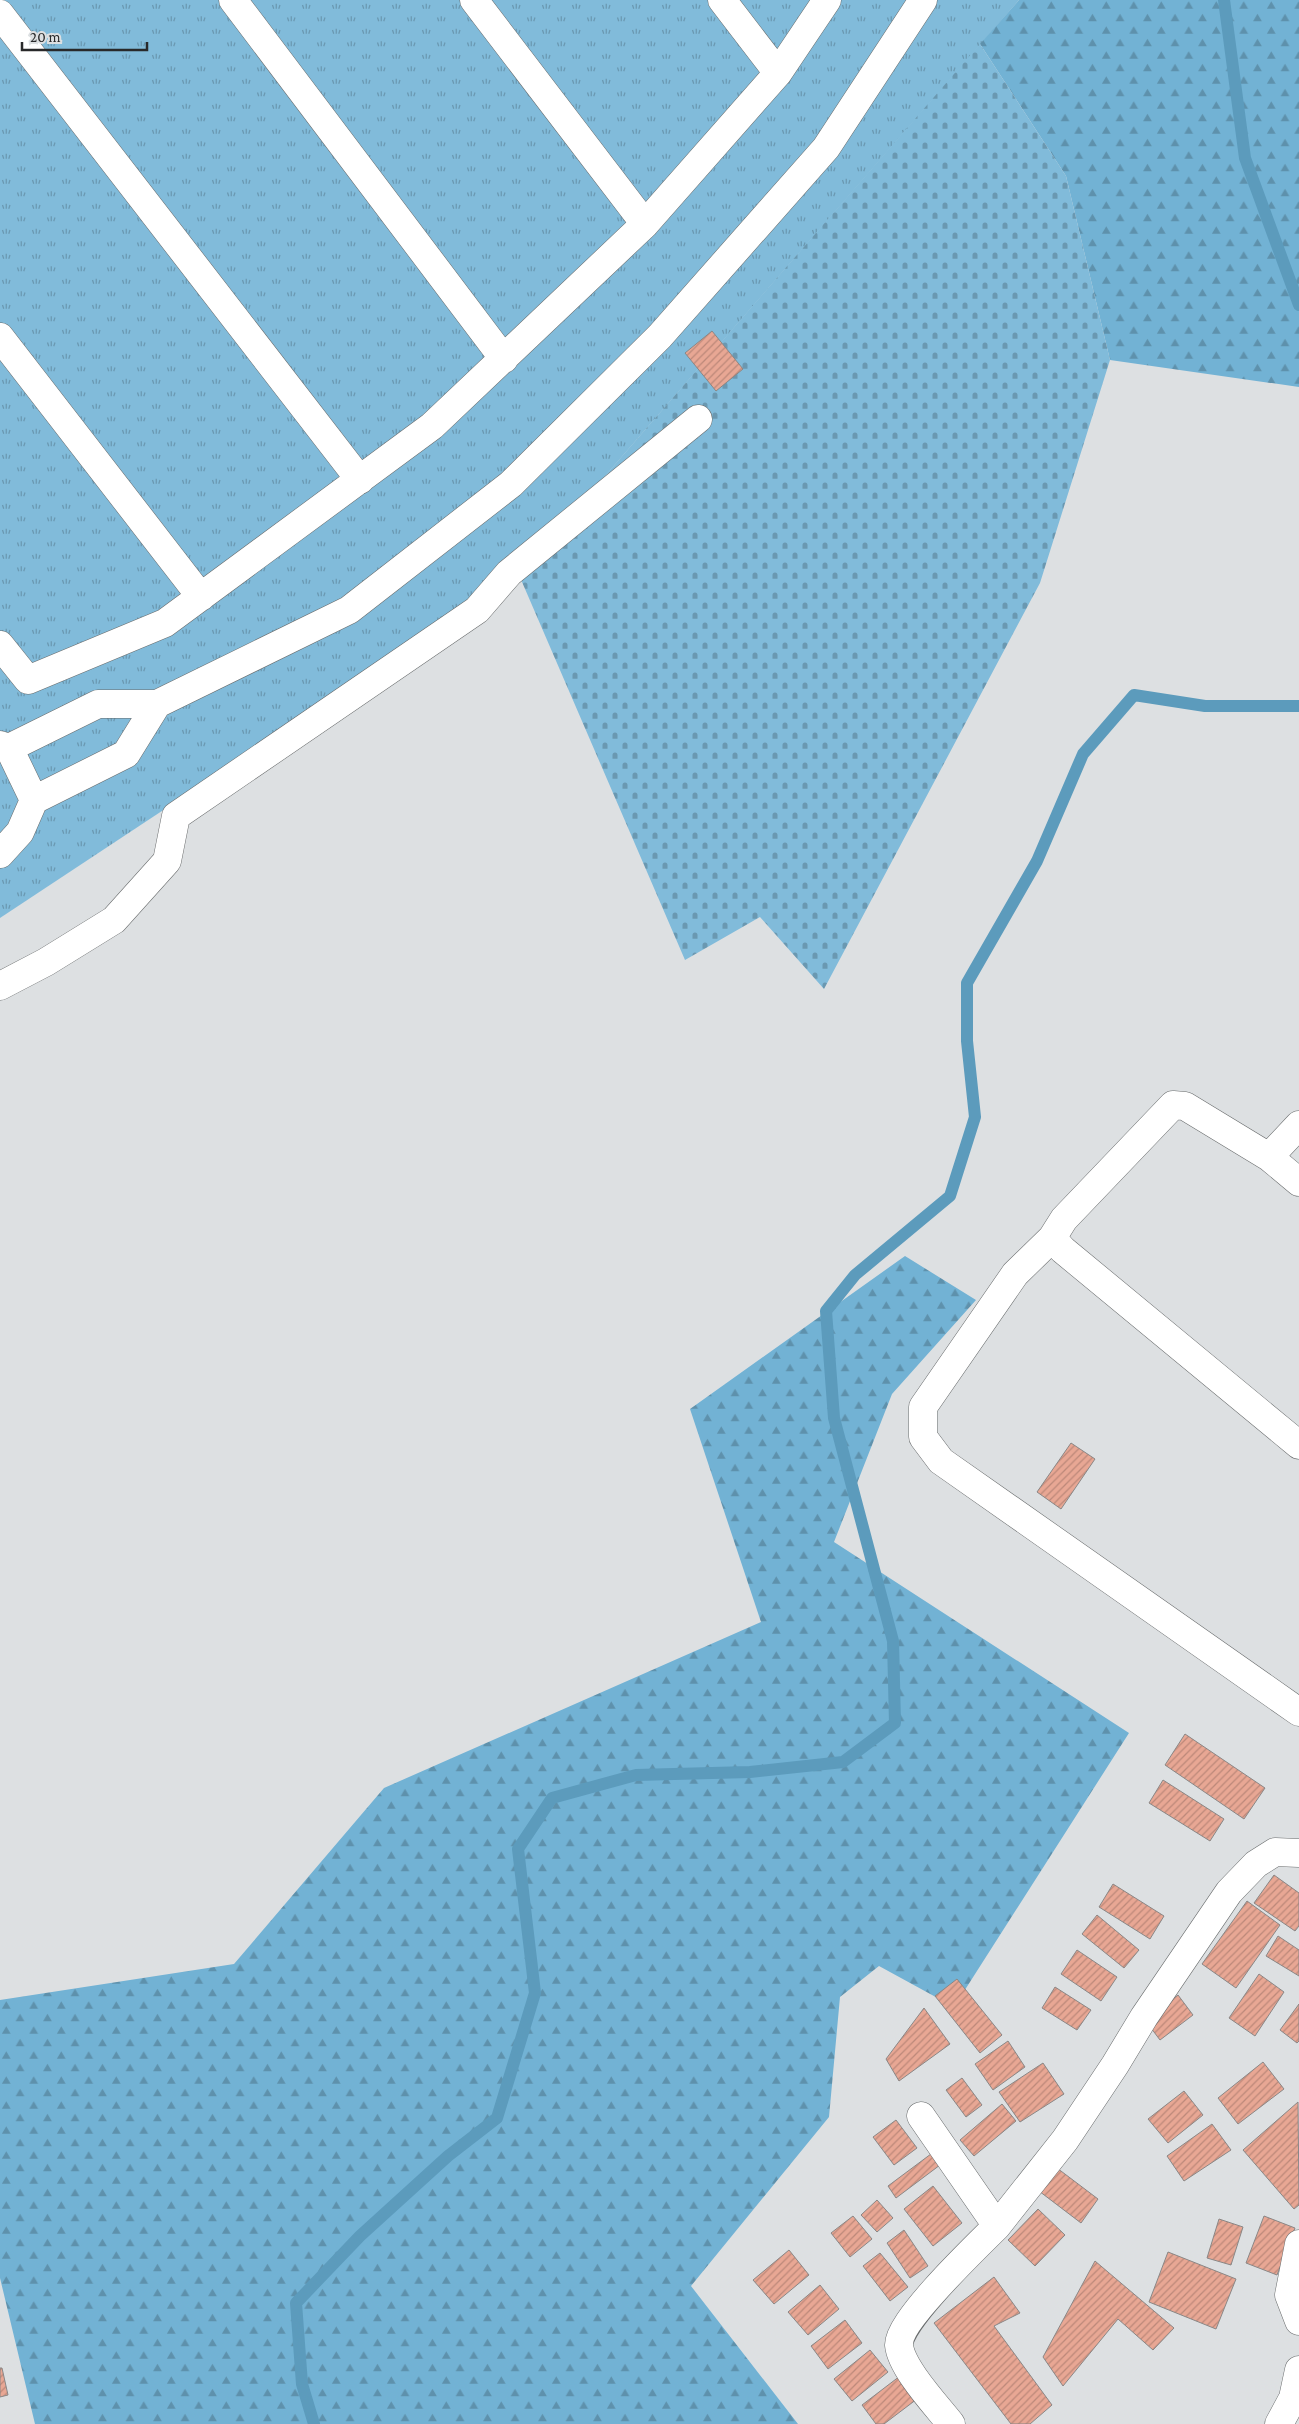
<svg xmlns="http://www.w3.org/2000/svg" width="1299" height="2424" font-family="'Crimson Pro',serif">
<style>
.grass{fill:url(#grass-tufts)}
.forest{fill:url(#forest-firs)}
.cemetery{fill:url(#cemetery-stones)}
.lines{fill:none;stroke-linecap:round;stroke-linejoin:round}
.stream{stroke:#5c9bbc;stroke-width:12}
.building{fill:url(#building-hatch);stroke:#8a8786}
.minor-casing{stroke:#696c6d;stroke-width:29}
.minor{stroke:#fff;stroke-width:28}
</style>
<defs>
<pattern id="grass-tufts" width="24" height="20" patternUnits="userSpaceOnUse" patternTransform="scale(1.25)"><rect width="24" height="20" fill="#81bbda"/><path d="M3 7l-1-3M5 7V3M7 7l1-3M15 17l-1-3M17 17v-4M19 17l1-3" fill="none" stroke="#6a98b1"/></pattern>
<pattern id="forest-firs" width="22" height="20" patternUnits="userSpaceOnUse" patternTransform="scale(1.25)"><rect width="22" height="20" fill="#72b2d4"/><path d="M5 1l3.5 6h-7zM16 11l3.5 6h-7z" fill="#5e91ac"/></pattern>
<pattern id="cemetery-stones" width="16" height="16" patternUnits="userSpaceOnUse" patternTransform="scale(1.25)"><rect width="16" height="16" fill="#81bbda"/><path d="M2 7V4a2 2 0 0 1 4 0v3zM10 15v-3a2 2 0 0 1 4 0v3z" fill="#6a98b1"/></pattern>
<pattern id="building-hatch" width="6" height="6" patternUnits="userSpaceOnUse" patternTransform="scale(1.25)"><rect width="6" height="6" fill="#e8a794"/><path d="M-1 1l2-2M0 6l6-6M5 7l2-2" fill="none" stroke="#bc8879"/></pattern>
</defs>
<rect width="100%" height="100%" fill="#dde0e2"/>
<path class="grass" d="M0,0H1019L519,575L0,918Z"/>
<path class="forest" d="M1019,0H1299V387L1110,360L1066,176L980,44Z
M905,1256L976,1300L892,1394L834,1542L1129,1733L954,2007L879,1966L840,1997L829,2117L691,2286L798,2424H35L0,2278V2000L234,1964L384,1788L761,1622L690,1409Z"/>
<path class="cemetery" d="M980,44L1066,176L1110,360L1040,583L824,989L760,917L685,960L519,575Z"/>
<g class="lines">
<path class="stream" d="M1224,0L1245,158L1299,305
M314,2424L302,2384L296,2303L360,2236L448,2156L497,2118L535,1993L518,1849L552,1798L636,1775L750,1772L843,1762L895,1723L893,1641L834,1418L826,1311L855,1275L950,1196L975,1117L967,1041V983L1037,861L1083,754L1134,695L1205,706H1299"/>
</g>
<path class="building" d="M712,331L743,369L716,391L685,353Z
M1071,1443L1095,1459L1061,1509L1037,1492Z
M1185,1734L1265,1788L1244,1819L1165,1765Z
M1163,1780L1224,1819L1210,1841L1149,1803Z
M1274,1875L1299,1893V1926L1295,1931L1254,1903Z
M1113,1884L1164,1916L1150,1939L1099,1907Z
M1247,1901L1280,1925L1236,1988L1202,1964Z
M1097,1915L1139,1950L1124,1968L1082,1934Z
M1278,1936L1299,1950V1976L1266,1956Z
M1077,1950L1117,1977L1101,2001L1061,1974Z
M1259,1974L1284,1992L1255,2036L1229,2018Z
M957,1979L1002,2035L980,2053L935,1996Z
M1055,1987L1091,2010L1077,2030L1042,2008Z
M1178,1995L1193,2015L1160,2040L1145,2020Z
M1299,2004V2041L1297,2043L1280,2030Z
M924,2008L950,2044L899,2081L886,2059Z
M1008,2041L1025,2067L993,2090L975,2064Z
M1263,2062L1284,2089L1238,2124L1218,2098Z
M1043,2063L1064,2094L1020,2122L999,2092Z
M962,2078L982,2105L966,2117L946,2090Z
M1184,2091L1203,2115L1168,2143L1148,2119Z
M1298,2102L1299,2205L1294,2209L1243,2150Z
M1002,2104L1016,2121L974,2156L960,2140Z
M896,2120L917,2148L894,2165L873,2137Z
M1212,2124L1231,2150L1184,2181L1167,2156Z
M939,2148L948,2159L896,2198L888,2186Z
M1053,2165L1098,2199L1081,2223L1035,2188Z
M933,2186L962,2223L933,2246L904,2209Z
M877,2200L893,2218L877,2232L861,2215Z
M1038,2209L1065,2235L1035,2266L1008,2240Z
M853,2216L872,2239L850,2257L831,2233Z
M1264,2216L1295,2228L1277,2275L1246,2263Z
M1219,2219L1243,2227L1231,2265L1207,2258Z
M904,2230L928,2266L910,2278L887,2243Z
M789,2250L809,2275L774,2304L753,2280Z
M1168,2252L1236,2279L1216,2329L1149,2302Z
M880,2253L908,2287L890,2301L863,2266Z
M1095,2261L1174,2328L1153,2350L1118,2319L1063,2386L1043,2357Z
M994,2277L1020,2313L994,2326L1052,2405L1030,2424H1011L934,2323Z
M820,2285L839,2309L808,2335L788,2312Z
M845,2320L862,2343L828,2369L811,2346Z
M870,2350L888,2372L852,2401L834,2379Z
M0,2368H2L8,2395L0,2397Z
M900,2376L917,2399L884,2424H876L862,2405Z"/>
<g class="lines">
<g class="minor-casing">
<path id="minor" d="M233,0L504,359
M474,0L645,224
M722,0L778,73
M0,14L360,480
M0,337L201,597
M0,645L28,680L165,623L432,426L645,224L778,73L827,0
M0,745L9,748L34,800
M9,748L98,704H157L349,610L511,484L660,336L826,148L923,0
M0,854L20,832L34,800L126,754L157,704
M0,986L46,962L114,920L167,861L176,816L477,610L509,573L698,419
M1269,1157L1299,1125
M1299,1182L1269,1157L1185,1106L1173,1105L1064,1219L1052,1238L1063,1250L1299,1445
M1052,1238L1015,1274L923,1407V1437L941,1461L1299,1712
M921,2116L997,2226C978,2245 898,2321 899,2345C901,2368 937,2406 951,2424
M997,2226L1065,2140L1115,2065L1144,2017L1229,1892L1256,1864L1275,1852L1299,1853
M1299,2244L1289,2295L1299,2321
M1279,2424L1293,2398L1299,2370"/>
</g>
<use href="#minor" class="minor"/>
</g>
<path d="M22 42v8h125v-8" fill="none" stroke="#28292a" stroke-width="2.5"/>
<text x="30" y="42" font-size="15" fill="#28292a" stroke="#dde0e2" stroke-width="4" paint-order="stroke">20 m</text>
</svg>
